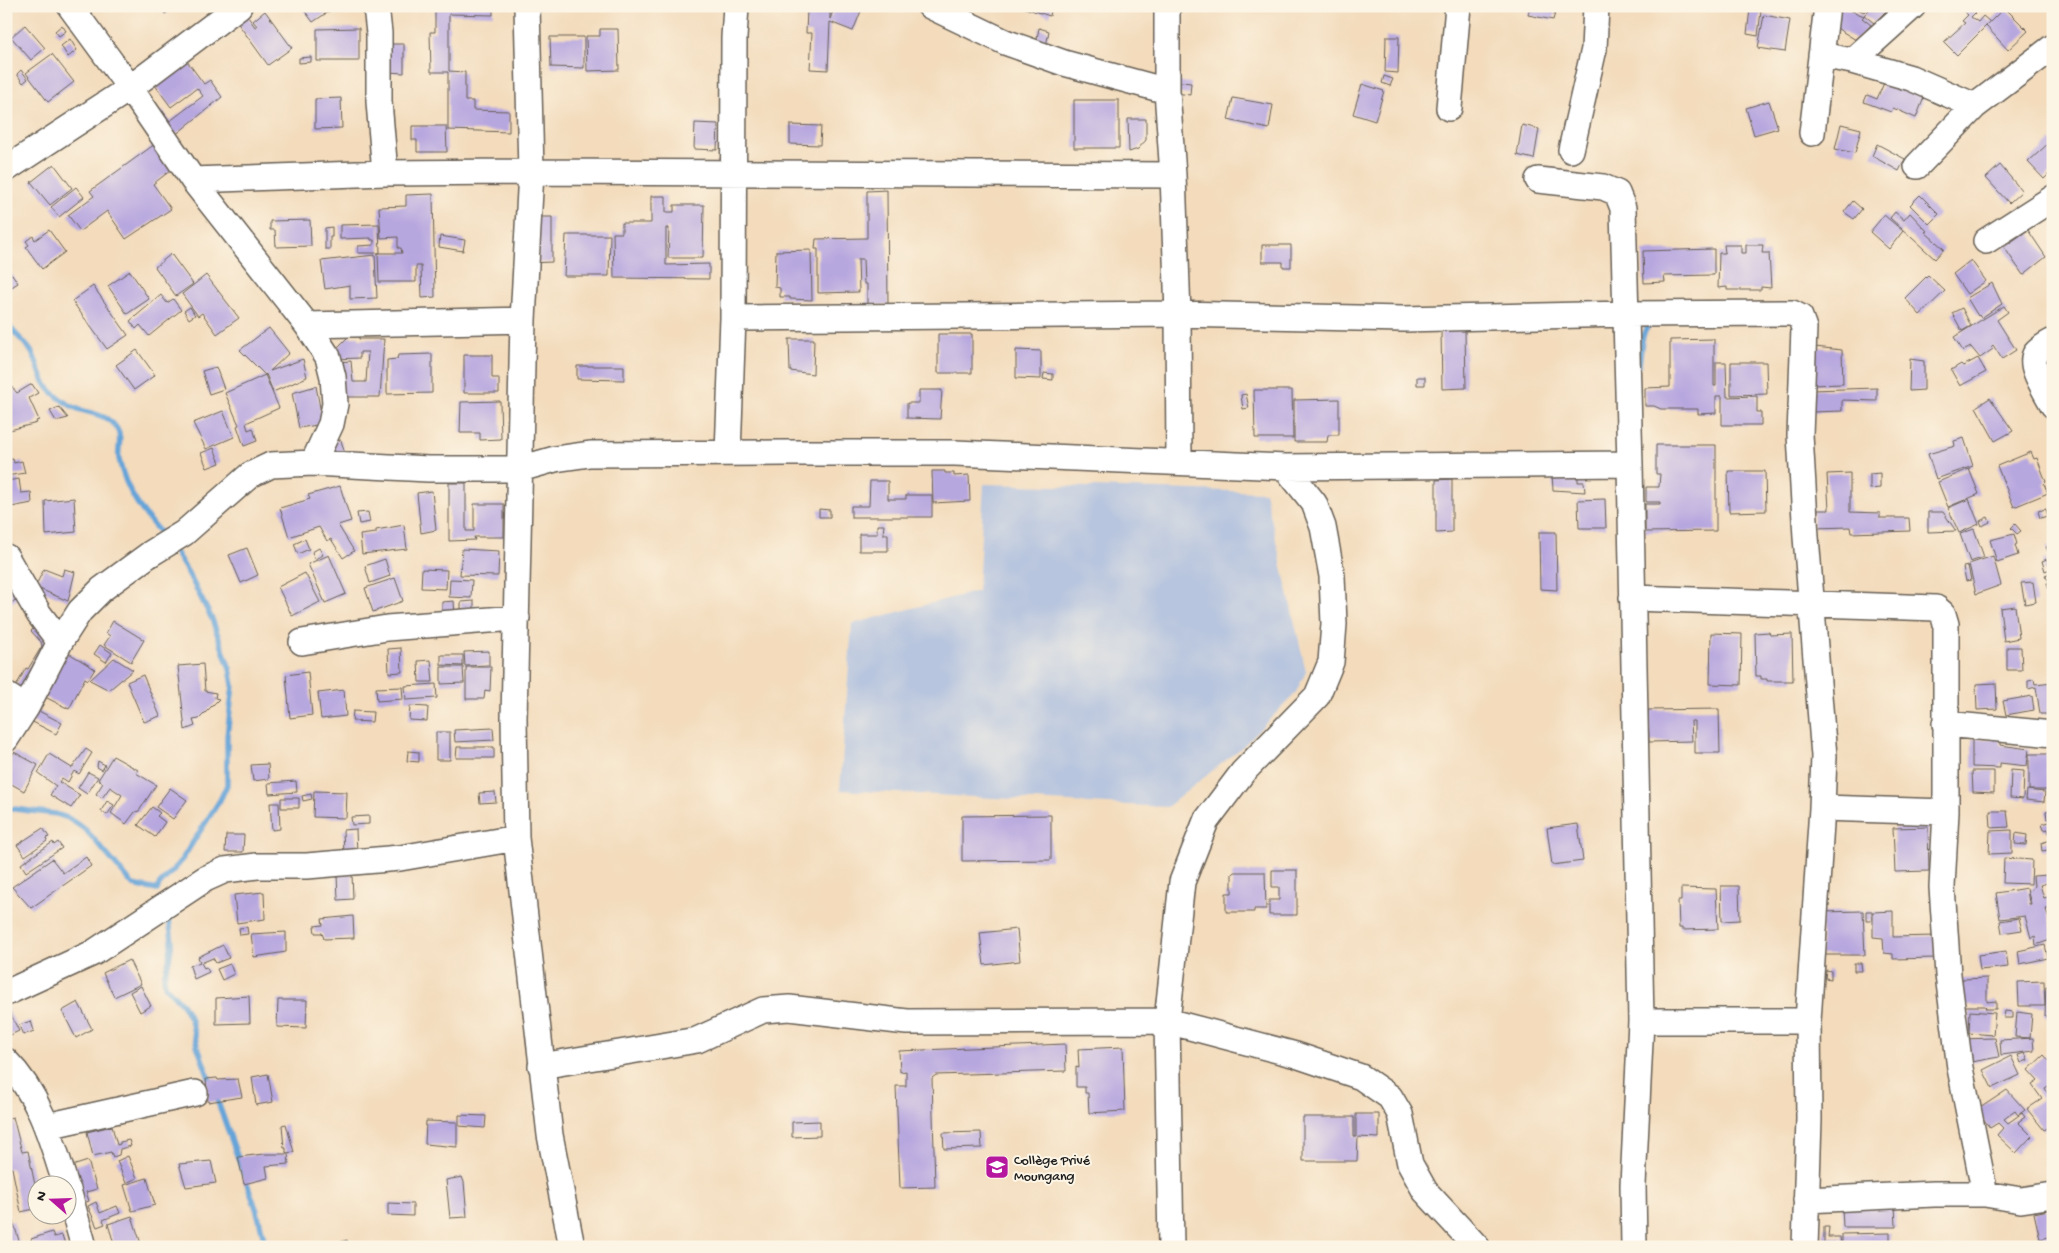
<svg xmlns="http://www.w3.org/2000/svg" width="2059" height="1253" font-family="'Gochi Hand',sans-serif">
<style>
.industrial{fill:#b7c5de}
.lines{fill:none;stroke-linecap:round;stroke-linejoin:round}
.stream{stroke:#66a4d8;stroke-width:5.5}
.building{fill:#b7a7df}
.minor-casing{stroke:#675f54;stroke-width:28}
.minor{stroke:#fff;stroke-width:25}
.labels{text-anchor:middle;stroke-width:4;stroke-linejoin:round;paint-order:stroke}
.poi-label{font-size:14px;fill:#1c1c1c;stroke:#fcf5e5;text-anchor:start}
</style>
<rect width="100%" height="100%" fill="#fcf5e5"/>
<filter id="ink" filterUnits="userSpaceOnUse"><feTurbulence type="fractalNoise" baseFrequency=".02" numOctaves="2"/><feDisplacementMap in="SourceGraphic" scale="10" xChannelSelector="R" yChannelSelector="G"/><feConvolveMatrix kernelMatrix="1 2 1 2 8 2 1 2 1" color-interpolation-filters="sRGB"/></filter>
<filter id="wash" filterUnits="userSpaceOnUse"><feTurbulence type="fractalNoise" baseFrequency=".0096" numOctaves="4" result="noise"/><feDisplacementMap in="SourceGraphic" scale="20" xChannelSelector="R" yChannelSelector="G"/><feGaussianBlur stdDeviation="1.12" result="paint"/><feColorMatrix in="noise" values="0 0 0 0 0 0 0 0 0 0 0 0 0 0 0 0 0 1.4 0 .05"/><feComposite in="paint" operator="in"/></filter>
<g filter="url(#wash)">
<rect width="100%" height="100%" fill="#f3dbbc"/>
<path class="industrial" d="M984,484L1265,492L1306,672L1295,694L1241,748L1167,807L840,790L852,624L978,591Z"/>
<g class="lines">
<path class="stream" d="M6,322C13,333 24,341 31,351C39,364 40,381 52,392C60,399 68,405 78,409C92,414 108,414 117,429C123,438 117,450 119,459C126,492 143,514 165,538
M1639,365C1641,352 1640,330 1652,323
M6,808L56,814L68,818L86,830L133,885L157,890
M157,890L159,885L179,864L220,800L227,785V736L233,685L230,669L212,619L188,573L172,547
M168,911L172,941L169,960L164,976L165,986L183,1005L191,1020L197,1045L212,1086
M215,1094L257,1211L266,1247"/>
</g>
<g id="blocks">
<path class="building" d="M160,6H176L165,14Z
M301,6H333L334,8L313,22Z
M435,6H493V15L449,14V71L465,72V101H473V110L509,111V132L448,130V72H431L430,32H435Z
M835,6H863L853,31L830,22L828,70L810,69L812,33H806L807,10H830V19Z
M1018,6H1052L1050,16Z
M1530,6H1557L1553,20L1528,15Z
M1840,6L1864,16L1862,18L1871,25L1856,40L1835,27Z
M1852,6H1870L1864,12Z
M1873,6H1891L1874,23L1864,15Z
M1958,6H1982L1971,17L1978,22L1983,16L1990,22L1957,55L1944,42L1965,23L1962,21L1968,15Z
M2002,6H2009L2006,9L2028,31L2008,50L1986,26L2004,8Z
M1750,9L1761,11L1758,36L1747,34Z
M244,11L255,27L257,26L253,21L265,11L292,48L268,65L234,18Z
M1764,15L1790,20L1785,52L1758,48Z
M25,25L45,48L31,60L11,37Z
M62,25L66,31L59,36L55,31Z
M359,28V61H317V29Z
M1039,28L1049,31L1046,46L1036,44Z
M600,29H618L619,70L587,71L586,36H600Z
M550,37H584V68L551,67Z
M1386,37H1399L1398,73L1385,72Z
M70,39L77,50L68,57L61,46Z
M387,44H404V73L388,72Z
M52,54L74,82L48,102L26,73Z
M184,57L204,84L210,80L222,97L174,136L159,113L163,111L170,121L203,96L197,88L171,107L152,81Z
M311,57V62L299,63V58Z
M21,70L28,79L23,83L17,74Z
M1384,76L1393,79L1390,86L1382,83Z
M1887,76L1925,95L1916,118L1893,108L1891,112L1864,102L1867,95L1877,99Z
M1172,81L1191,83L1190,95L1175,93Z
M1362,84L1384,91L1375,121L1353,114Z
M341,98L342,128L315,129V99Z
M1233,98L1273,105L1269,129L1228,120Z
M1074,100H1119V148H1074Z
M1769,101L1778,128L1754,135L1746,108Z
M1128,119H1146V140L1138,149L1129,152Z
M695,123L718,124L717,150L694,149Z
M1841,124L1861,129L1855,153L1835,149Z
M790,125L821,126L820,145L790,144Z
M1522,125L1539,129L1534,159L1517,155Z
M412,126H446L447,152H417V140H412Z
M2051,141L2053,143V174L2051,172L2044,179L2028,162Z
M155,144L171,170L153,184L171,209L126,239L107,211L80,231L68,215L94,196L90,191Z
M1877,144L1905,159L1899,171L1872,156Z
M54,164L72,188L50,205L31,182Z
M2000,165L2022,191L2009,203L1986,178Z
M76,187L84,197L59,217L51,207Z
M887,190L888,305H867V284H864L863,259H858L859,292L818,293V249H815L816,239L867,238V191Z
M433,194L435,297L422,298L421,266H416V282H379L378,253H402L401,248H398V237L381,238L379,207L406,206V195Z
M1920,195L1939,214L1929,224L1910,205Z
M651,196H666V212H674V205H704L703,258H668L669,228H666V265L709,264V279L614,278L613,233H622V223H651Z
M1853,201L1862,209L1854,219L1844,212Z
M1895,212L1904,220L1910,213L1927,231L1925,232L1944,249L1935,259L1890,218Z
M1884,215L1903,231L1889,249L1870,232Z
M529,217H552V262L530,263Z
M310,220L311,246L276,247L275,230H270V221Z
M379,224L380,253H358V246L374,245V240H371V238L340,239V225Z
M332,227V237H330V249H325V228Z
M49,230L65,252L42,269L26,247L29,245L26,241L33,236L35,240Z
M2028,230L2046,257L2023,275L2004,247Z
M566,235H610L609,276H564Z
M440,236L465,240L463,251L439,247Z
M1262,245H1291V267H1283V262H1262Z
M1724,245H1741V253H1746V245H1763L1762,253H1769L1771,288L1761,287V290H1727V287L1718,288L1719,253H1725Z
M1714,249V275L1664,276L1665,282L1644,283L1643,251Z
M811,250L812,300L790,299V297H780V288L775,287L776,251Z
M171,254L193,284L176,296L155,267Z
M375,255L377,298L350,299V285L325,289L321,261Z
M1971,260L1986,281L1967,294L1953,274Z
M130,271L149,299L127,314L108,286Z
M12,274L18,283L10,288L6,282V277Z
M206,275L239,318L217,334L202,313L198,316L182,294Z
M1928,275L1945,291L1920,315L1905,298Z
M1992,283L2002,304L1981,318L1979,315L1978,316L1967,298Z
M93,286L128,335L107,349L72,301Z
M161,295L167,303L173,299L181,310L149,336L140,325L136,329L130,321Z
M2004,306L2008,312L1997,320L2016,350L2002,359L1993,345L1991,347L1993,349L1980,358L1971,347L1963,351L1954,337Z
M190,307L195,315L189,319L184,311Z
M1962,308L1971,326L1962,331L1952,313Z
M269,328L289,353L270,371L303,359L307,377L273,392L266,374L265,375L240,350Z
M1465,330L1466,388L1442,389L1441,331Z
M938,334H972V373H938Z
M348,337H359V339H384L380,397H340L337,362L351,361L353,382H366L368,352H360V358L335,359V350Z
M789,339H814L813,374L790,371Z
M1714,339V386H1716V362H1726L1727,397L1757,396V412H1761V425H1722V396H1716V413L1698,414V409H1661L1654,406H1645V388L1670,387V340Z
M1815,347L1842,350L1843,384L1812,385Z
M137,350L155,375L134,390L116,365Z
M1016,350L1041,351V379L1016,378Z
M432,354V393L387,394V360L397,359L398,355Z
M464,355H492V378H499V393H464Z
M1978,358L1986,372L1960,386L1951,370L1961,364L1963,366Z
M1910,359L1924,361V390L1909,391Z
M1731,362H1766L1767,394L1731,395Z
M577,366H624V380L577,379Z
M216,367L224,389L209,394L202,371Z
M1044,373L1053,374V380L1043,379Z
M265,375L279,408L246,423L248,430L253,428L257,441L244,446L237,426L239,425L225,393Z
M1417,377H1425V385H1417Z
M32,384L38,393L29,398L39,420L36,421L37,423L6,431V400L10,397L6,391L11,386L17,393Z
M316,386L323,424L299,428L292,393Z
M1877,388V401L1842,400V411L1812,412L1811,390Z
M919,390H942L940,419L907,418V403H919Z
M1254,390H1292L1293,438H1255Z
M1246,394L1249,408L1243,409L1241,395Z
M1990,398L2013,431L1995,441L1976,407Z
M1339,399V435H1328L1327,442H1294V400Z
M500,401L501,439L480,440V433H460L461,402Z
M59,407L68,418L56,421L50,411Z
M223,411L234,437L206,449L193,423Z
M1964,438L1973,466L1936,479L1928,454L1955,446L1954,441Z
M341,440L344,451L330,455L333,441Z
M1656,445H1716V531L1645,532V504H1660V502H1646V487H1659L1660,474H1656Z
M214,448L220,463L207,468L201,453Z
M2031,452L2034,459L2037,458L2046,482L2044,484L2048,493L2014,507L1997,466Z
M13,459L14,463L22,461L25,473L6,476V460Z
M1969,469L1979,494L1948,507L1938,482Z
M932,471H945V473H954V476L969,475L970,501L933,503Z
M1728,471H1765L1766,511L1729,512Z
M1850,473V512L1880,513V518H1909L1910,531L1851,533L1850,527L1814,528L1813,510H1829L1827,474Z
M1880,473V488L1870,489V474Z
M1552,474H1578V482H1584L1585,492L1553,490Z
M19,479L21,493L31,492L32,503L6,508V481Z
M1452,479V532L1436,533V480Z
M870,481H888V499H906V495H932V517H851V506H869Z
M449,483H466V531H474V504H504V537H474L475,540L449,541Z
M340,486L351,521L338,525L354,551L343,558L331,539L327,541L319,527L289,537L280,508L310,499L308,495Z
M432,491L436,530L421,533L417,493Z
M74,498L76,532L46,535L45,501Z
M1605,499L1606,528H1579L1578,500Z
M1969,499L1979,524L1959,533L1948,508Z
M819,509L830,510V517H819Z
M2046,509L2048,516L2040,518L2038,511Z
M368,512L370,522L359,524L357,513Z
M1928,512H1943L1956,531L1928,532Z
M1988,517L1990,522L1982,526L1980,521Z
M2015,524L2021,531L2017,534L2011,528Z
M404,525L407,549L362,554L360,535L376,533V530Z
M877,525H884L883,534H888V551H859V534H877Z
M1974,529L1984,557L1970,562L1960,534Z
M1539,532H1556L1557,590L1540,589Z
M2014,534L2017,544L2015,545L2018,555L1997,562L1990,540Z
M305,539L309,549L298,554L294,544Z
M2053,544V562L2046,547Z
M247,548L258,575L241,583L229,555Z
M319,548L323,555L315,559L312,552Z
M462,549L499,551L498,576L460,575Z
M329,555L346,594L325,603L308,564Z
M1993,556L2001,585L1976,594L1969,564Z
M385,559L390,576L370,583L365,566Z
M2047,559L2050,569L2045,571L2042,561Z
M1968,566L1971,580L1966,581L1963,567Z
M44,569L62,576L64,569L75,572L68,601L35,587Z
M422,569L447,570L446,589L421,588Z
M2053,572V578L2048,580L2045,575Z
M305,573L320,602L292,616L278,587Z
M395,578L403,601L373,612L365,588Z
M450,579L472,580L471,598L449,597Z
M2053,581V602H2052L2047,583Z
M2033,582L2036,602L2025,604L2021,583Z
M13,584L20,597L11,603L6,597V589Z
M454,601L455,617H442V602Z
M474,601V609H461V602Z
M2015,606L2019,638L2004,641L2000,608Z
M113,621L144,640L131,662L104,645L110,636L106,633Z
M37,625L50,650L24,695L15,688L26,668L28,669L42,646L41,642L31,631Z
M1769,632L1770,635L1792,634L1793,681H1767V679H1761V676H1756L1755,633Z
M1711,633L1742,634L1741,685L1710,684Z
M100,645L112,653L106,662L94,654Z
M2007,647H2021L2022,670H2007Z
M401,648L402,672L389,673L388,649Z
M489,651V665L465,666L464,652Z
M67,652L95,669L88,680L85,678L69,709L43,696Z
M441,655H463V666L441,665Z
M114,658L133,670L109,690L90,680Z
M431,660L433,682H419L418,661Z
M203,664L205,691L216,693L215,698L219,699L199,719L193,720L195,726L185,730L178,666Z
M441,667H463L464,683L441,684Z
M466,667H491L490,691L485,690L484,699H466Z
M308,672L312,715L290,718L286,675Z
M143,675L160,716L144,722L127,682Z
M2034,679L2035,684L2053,682V714H2040L2036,687L2028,689V680Z
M1996,683L1997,709L1977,710L1976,684Z
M436,684L437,698L406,700L405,686Z
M402,687L403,699L377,701L376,688Z
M344,690L346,716L321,719L318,693Z
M2032,696L2034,710L2006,715L2003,701Z
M410,706L428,707L427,721L409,720Z
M35,709L62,723L56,734L29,720Z
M1719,709L1720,753H1695V721H1691L1692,741L1649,742L1648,710Z
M353,711L373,712L372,722L352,721Z
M493,728L494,740L455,742L454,730Z
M436,732H450V760H436Z
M1972,739H2000V745L2029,749L2027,766L2000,763V768L1972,767Z
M457,747H494V758H456Z
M86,749L92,753L79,774L74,771L68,782L62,778L59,782L80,795L71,808L50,795L56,786L38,773L49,754L72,768Z
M408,751L419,752V762L407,761Z
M14,752L38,765L24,791L6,781V767Z
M2029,754H2051L2053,772L2052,790H2029Z
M113,756L138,770L136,773L156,785L139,811L135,812L126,824L111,813L122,795L110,787L102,798L96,794L103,783L98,780Z
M98,761L105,765L102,770L97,767Z
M268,764L269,779L253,781L251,765Z
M2011,770L2024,771L2023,799L2010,798Z
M1972,771H1994V793L1973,792Z
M88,772L98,777L87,794L78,788Z
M296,781L297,792L269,794L268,783Z
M170,788L187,800L173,819L156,807Z
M2027,790L2045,792L2044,802L2026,800Z
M314,791L347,792L346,818L313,817Z
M495,792L496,802L480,803L479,793Z
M311,794L312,799L303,801L302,796Z
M281,798H299V808H281Z
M107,801L114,805L107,815L101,811Z
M270,803H279L280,829L272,830Z
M152,807L160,813L157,816L165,822L155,837L138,825Z
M2051,810L2052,819H2047L2046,811Z
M1990,811H2007L2009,827L1991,828Z
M1051,815V860L962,861V816Z
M369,816V824L352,825L351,817Z
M2053,821V849L2042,851L2041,843L2051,840L2048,829L2044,830L2042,824Z
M1578,824L1583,861L1552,865L1547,828Z
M1928,827L1929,871L1895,872L1893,828Z
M43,828L49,837L46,838L47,841L25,856L17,845Z
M356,829L357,854L344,855L343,830Z
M2012,830V853L1989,854L1990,831Z
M2016,833L2027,835L2026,845L2015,844Z
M226,835H244L243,852H225Z
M53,842L54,845L58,842L62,848L26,872L21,864Z
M86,857L91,866L31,908L12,887L52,859L63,873Z
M2004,858L2032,860L2031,884L2003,883Z
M1272,870H1297V915H1269V900H1279V887H1272Z
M1234,872H1265L1266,909H1254V912H1226V893H1232V874Z
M337,874H352L353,899L338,900Z
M2049,875L2051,882L2040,885L2044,898L2053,896V908L2046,909L2053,932V939L2036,945L2035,936L2031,938L2025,916L2000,919L1996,893L2027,888L2029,904H2031L2028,893L2034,886L2033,876Z
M1721,886H1739L1740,920L1722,921Z
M1681,888L1716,889L1718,929L1682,930V928H1679L1678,901H1681Z
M264,892L265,919L237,923L234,895Z
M1863,911L1865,955H1821L1822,912Z
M1866,911H1872V920H1866Z
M1893,911V937L1935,936L1936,958L1893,959V954L1884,953L1883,938L1873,937V912Z
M353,916L354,938L324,939L322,933H315L314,926L323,925L322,919Z
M2019,918L2022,930L2002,933L2000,921Z
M247,927L248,934L240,935L239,928Z
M1017,929L1020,961L984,965L980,933Z
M286,932V952L254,957L251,934Z
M223,945L229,958L216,963L213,958L201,963L204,968L206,967L209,972L194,979L190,966L200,962L198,957Z
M2045,945L2048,958L2020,964L2018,951Z
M2006,951L2008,967L1980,970L1978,955Z
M129,960L141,984L114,997L103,973Z
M1854,963H1861L1862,971H1854Z
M230,964L234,974L222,980L217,969Z
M1826,970L1831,971V979L1825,978Z
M1987,978V1002L1996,1001V1009H1986L1985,1006H1962V979Z
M2044,981L2045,1006H2019L2018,982Z
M141,986L151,1006L140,1012L130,992Z
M2046,986L2053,987V1017L2045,1016Z
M249,996L250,1023L216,1024V998Z
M278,1000H307L306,1028L277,1027Z
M78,1002L92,1029L76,1038L62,1011Z
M6,1005L19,1031L6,1037Z
M1970,1011L1995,1013L1993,1035L1969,1033Z
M2005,1011L2013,1012V1018H2004Z
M2017,1012L2032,1014L2030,1038L2015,1037Z
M31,1021L34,1031L23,1035L19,1025Z
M1995,1038L1999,1057L1966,1063L1960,1039Z
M2033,1038L2034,1051L2001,1055L2000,1040Z
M1065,1044L1066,1071L936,1075L932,1078L935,1187L900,1188L896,1086H906V1071L900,1072L899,1051Z
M1123,1047L1125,1111L1089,1113L1088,1093H1085V1087H1076V1067L1079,1068L1078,1049Z
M2025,1053L2028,1060L2021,1063L2018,1055Z
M2044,1055L2053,1065V1083L2045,1088L2053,1103V1111L2051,1112L2053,1125L2044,1130L2027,1109L2042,1099L2032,1085L2038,1081L2028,1070Z
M2011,1056L2020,1075L1992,1088L1983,1070Z
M268,1074L273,1102L256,1105L252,1077Z
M217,1078L218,1080L238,1079L242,1097L208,1102L206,1079Z
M2007,1090L2025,1110L2018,1115L2015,1111L2004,1119L2008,1123L2022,1113L2025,1117L2018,1122L2032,1136L2016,1153L1997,1135L2003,1128L1998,1123L1990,1128L1977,1110Z
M1356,1114H1379V1138L1358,1137L1357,1161H1303V1117H1354V1137H1356Z
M459,1115L486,1116L485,1128L459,1126Z
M13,1117L22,1152L28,1151L35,1185L41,1183L42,1186H38V1208L21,1212L12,1168L6,1169V1119Z
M426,1121L457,1122V1147L425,1144Z
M820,1121V1136L792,1137V1122Z
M286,1124L294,1152L286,1153V1148H284L282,1125Z
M112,1126L117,1145L120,1144V1142L129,1140L131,1146L120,1149L119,1155L113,1157L111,1152L93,1156L87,1132Z
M981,1132L982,1148L944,1149L943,1133Z
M264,1154H288L289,1164L266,1166L268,1178L244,1184L238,1157Z
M128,1156L137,1178L126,1183L117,1161Z
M88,1161L97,1189L86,1192L89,1201L84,1203L66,1168Z
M211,1161L216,1183L186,1187L179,1164Z
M462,1177L464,1182L467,1217L450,1218L446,1180Z
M147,1178L155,1205L132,1211L124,1185Z
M96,1202L100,1213L117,1206L120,1213L103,1220L105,1224L97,1227L88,1206Z
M388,1203L413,1204V1216L388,1215Z
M1895,1205L1896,1227H1843L1842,1207Z
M2053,1209V1236L2040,1239L2034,1213Z
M45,1216H62L63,1220L47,1223Z
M132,1216L142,1247H115L108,1224Z
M13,1221L21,1247H6V1223Z
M1824,1227H1829L1828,1237H1840L1841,1247H1824Z
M52,1232L54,1237L62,1235L66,1247H33L31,1239Z
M1890,1233V1247H1842V1234Z
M347,1240L349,1247H327V1246Z"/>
</g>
</g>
<g filter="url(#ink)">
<use href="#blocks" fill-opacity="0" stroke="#675f54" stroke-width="1"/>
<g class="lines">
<g class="minor-casing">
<path id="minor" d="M70,6L130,88L193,180L307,325L328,357L333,377L335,404L331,424L313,463
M376,6L379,33V102L385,173
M527,6L531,172L523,320L514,718L516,838L550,1135L572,1247
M930,6L1005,42L1064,63L1167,91
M1167,6V91L1173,175L1178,314L1179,462
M1821,55L1852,61L1911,78L1975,106
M1852,61L1913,6
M1449,108L1458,6
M1812,133L1827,6
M1571,150L1594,49L1596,6
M1917,166L1975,106L2053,47
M6,169L130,88L239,6
M193,180L385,173L531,172L1173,175
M1538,180L1603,187L1617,193L1623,208L1630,464L1641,1021L1633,1185L1634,1247
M1986,241L2053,198
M733,318L1178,314L1403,319L1625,314L1792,313L1800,317L1804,328L1800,435L1806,537L1824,756L1822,808L1808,1021L1809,1119L1805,1247
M307,325L523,320
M2053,341C2048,344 2040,348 2036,353C2027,365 2047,393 2053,405
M728,453L733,318L734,38L736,6
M6,557L39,614L60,642
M1632,598L1936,608L1943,614L1946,624V812L1942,887L1948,975L1960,1068L1985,1194
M302,642L387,628L517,618
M6,695L26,708
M1945,724L2053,734
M6,739L26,708L60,642L80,611L102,589L150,554L184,533L250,475L271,465L313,463L428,469H520L555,459L590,454L788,453H955L1285,467L1630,464
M1822,808L1946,812
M6,993L93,953L205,879L225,870L257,866H307L400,858L516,838
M1641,1021H1808
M6,1061C40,1095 52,1141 66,1186
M541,1066L697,1040L763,1010L789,1008L907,1022L1167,1021L1296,1055L1361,1077L1390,1097L1400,1114L1410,1164L1425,1191L1477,1247
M47,1126L195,1093
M68,1190L84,1247
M1806,1200L1934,1194H1985L2021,1200L2053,1195
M1171,1247L1167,1021L1182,882L1206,821L1243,772L1317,696L1331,662L1334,624L1332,576L1323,527L1314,503L1285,467"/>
</g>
<use href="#minor" class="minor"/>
</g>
</g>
<defs>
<g id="school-square" transform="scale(1.25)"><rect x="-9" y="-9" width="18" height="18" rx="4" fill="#b5179e" stroke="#fcf5e5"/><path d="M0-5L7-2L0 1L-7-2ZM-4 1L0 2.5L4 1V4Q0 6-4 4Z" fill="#fff"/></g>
</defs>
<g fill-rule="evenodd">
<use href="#school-square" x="997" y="1167"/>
</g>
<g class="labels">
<g class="poi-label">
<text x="1014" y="1164">Collège Privé<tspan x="1014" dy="16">Moungang</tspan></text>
</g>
</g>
<rect width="2059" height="1253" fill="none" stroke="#fcf5e5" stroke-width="25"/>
<g transform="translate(52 1200) rotate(290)"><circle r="24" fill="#fcf5e5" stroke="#a29e95"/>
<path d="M0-4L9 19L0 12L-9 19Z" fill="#b5179e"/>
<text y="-8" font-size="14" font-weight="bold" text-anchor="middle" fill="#1c1c1c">N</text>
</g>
</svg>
